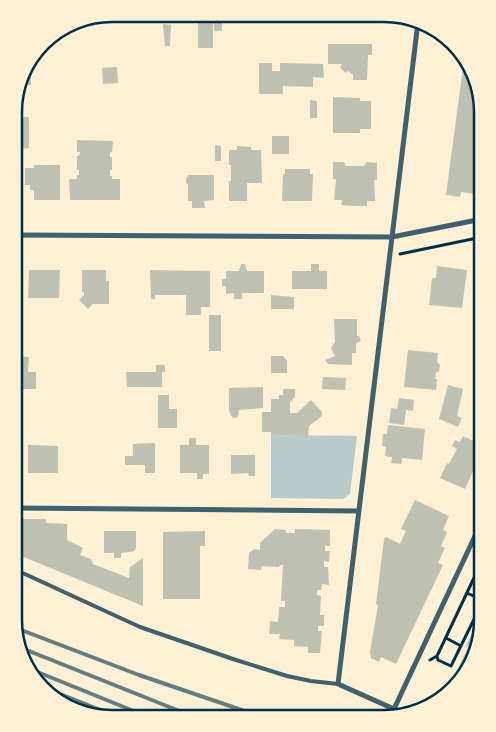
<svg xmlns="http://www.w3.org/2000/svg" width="496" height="732" font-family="Karla,sans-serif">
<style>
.green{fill:#b9caca}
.building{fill:#bec0b2}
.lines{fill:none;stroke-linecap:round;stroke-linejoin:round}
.path{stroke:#003049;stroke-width:3}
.service{stroke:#3f606c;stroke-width:4}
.minor{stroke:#3f606c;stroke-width:5}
.rail{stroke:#657d81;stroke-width:4}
.rim{fill:none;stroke:#003049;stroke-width:2.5}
</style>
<rect width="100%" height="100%" fill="#fdf0d5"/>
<path class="green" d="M271,435L357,436L350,494L343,499L271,498Z"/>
<path class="building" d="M214,14H222V31H214Z
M234,15H261V21H234Z
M198,20H213V48H198Z
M163,24L171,25L170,46H165Z
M328,44H372V55H368L367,80H353V75L348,71L346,73L340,68L342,64H328Z
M464,60L475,75L482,113V141H479L476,164L482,165V171H475V178L478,179L476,194L461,192L460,197L446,195Z
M259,63H272V71H280V63L323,64L324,78L313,77V87L283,86V94H259Z
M117,67L118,83L103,84L102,68Z
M25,68H31V85H19Z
M333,97L360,98V101H371V129H360V133H333Z
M310,100L317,101V118H310Z
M19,117H29V148L19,149Z
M272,136H289V154H272Z
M77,140L113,141L112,152H110V157H112V170H110V176H112V179H120V200H70L69,179H77V175H79V170H77V156H79L80,152H77Z
M215,145L221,146V161H215Z
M237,146L251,147V150H261L262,183H247V201H229V181H231V165H229V150H237Z
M333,162H344L346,166H364L367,162L377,163V180H374L375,201H367V206H354L341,205L342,200H334L336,179H333Z
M34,165H60V200H34V190H30V185H25V168H34Z
M285,169H310V174H313L312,201H282L283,174H285Z
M188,175H214V200L204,201L205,208H192V201H188V184L186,183V178H187Z
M241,264H245L247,271H264V293H242V299H234V293L226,294V286H222V279H226V271H239Z
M311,264H319V271H327V289H292V271H311Z
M437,266L467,270L462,308L429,305L432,278H436Z
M29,270H60L59,298H28Z
M82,270H106V281H109V304H93L88,309L79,300L84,295V292H82Z
M150,270L210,271V307H201V315H186V295H155V299H151Z
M14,275H19L18,356L29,357L28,372H36V389H18V372H14Z
M271,295L294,297V309H271Z
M209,315H221V351H209Z
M334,319H357V336H359L361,341L356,343V353H352V365L328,364L325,360L335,356L331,348L335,342Z
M408,350L438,353L437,362L440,365L439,371L436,373L435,379H437L436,390L404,387Z
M271,356H283L287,361V373H271Z
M156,365H165V372H162V387H127L126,372H156Z
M323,377L346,378L345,390L322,389Z
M448,385L463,389L457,416L462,418L458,427L439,419Z
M263,387V408L239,410L238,417L234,418L231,416L229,410V388Z
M283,389H295V397L290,402V413H297L311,400L322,412V416L309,426L308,436L271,435V432H262V412H271V399H279V395H283Z
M158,395H169V409H177V428H158Z
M399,398L414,400L413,411L406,410L404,425L389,423L391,408L397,409Z
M388,425L425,429L422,460L402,458L401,464L391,463L392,457L385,456L386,447L382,446L383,434H387Z
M463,436L482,445L481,454L482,455V464L480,463L479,466L476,465L465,489L440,478L447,463L449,464L457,449L452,446L455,440L460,442Z
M189,438H196V445H209V474H203V479H197V473H180V445H189Z
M155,443V473H145V465H125V456H133V444Z
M28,445L58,446V473H28Z
M231,455H255V476H249L248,473L231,474Z
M415,500L449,516L443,530L447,532L441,546L445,548L438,563L443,565L396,664L381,657L379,662L371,658L370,652L378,605L376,604L384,539L386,537L400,544L406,531L401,529Z
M21,519H46V523L67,524V540L83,548L80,555L91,559L93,564L129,578L130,567L143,558V606L14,553V541L22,544Z
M275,529L286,530V533H295V529L330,530V546H325V551H330L329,562L324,561V567H328L329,585L322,584L321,590H317V595L321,596L320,615H324V626H318V631H322L320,653H308V647L294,646V640L279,639L280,634H269L270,621L278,622L279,607H285V601H281L283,565H280L279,567L262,566L261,570L248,569L249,553L254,549L260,550V543Z
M104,531H136V548L134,551L130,552L121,553V558H114V553H104Z
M205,531V546H200V599H163V532Z
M482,619V626L462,679L454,685L451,683L468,647L466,646L474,629L476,630Z"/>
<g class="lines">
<path class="path" d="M400,254L482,237
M467,593L482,600
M446,638L461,646
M437,656L438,660L451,666L482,603
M430,660L437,656L482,561"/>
<path class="service" d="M14,569L140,627L233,659L287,676L311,681L338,684"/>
<path class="minor" d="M418,22L338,684L394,709L482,521
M14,235L392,237L482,219
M14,508L357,511"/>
<path class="rail" d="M16,628L139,675L265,718
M19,647L197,718
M30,669L151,718
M45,688L118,717"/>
</g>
<path d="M0 0H496V732H0ZM112 22H384A90 90 0 0 1 474 112V620A90 90 0 0 1 384 710H112A90 90 0 0 1 22 620V112A90 90 0 0 1 112 22Z" fill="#fdf0d5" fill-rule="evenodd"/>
<path class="rim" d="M112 22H384A90 90 0 0 1 474 112V620A90 90 0 0 1 384 710H112A90 90 0 0 1 22 620V112A90 90 0 0 1 112 22Z"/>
</svg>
